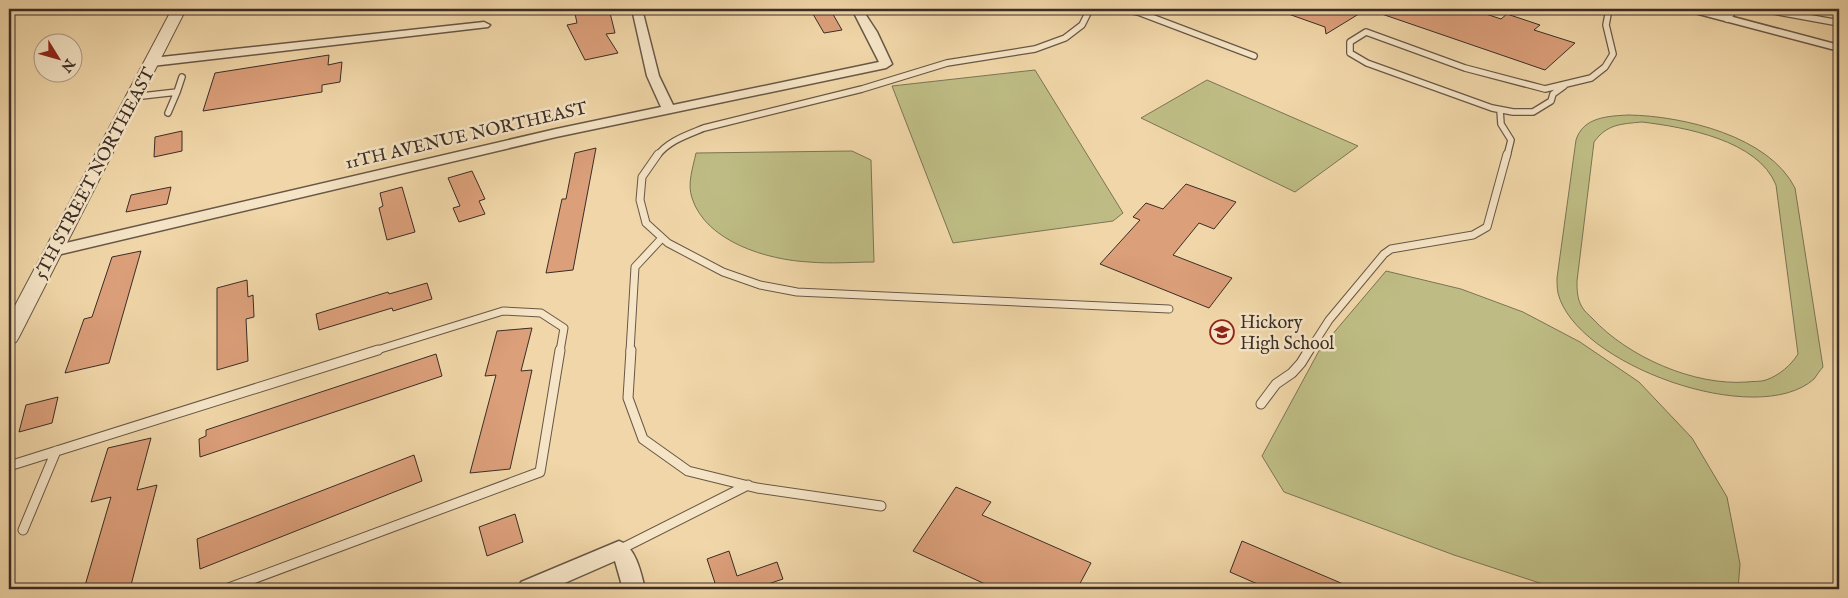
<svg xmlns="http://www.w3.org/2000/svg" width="1848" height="598" font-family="'IM FELL English',serif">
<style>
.green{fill:#bebc84;stroke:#7c7455;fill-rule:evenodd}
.building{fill:#db9f7a;stroke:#3b2d26}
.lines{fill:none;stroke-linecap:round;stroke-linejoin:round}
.service-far2-casing{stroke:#685746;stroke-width:8}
.service-far1-casing{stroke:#685746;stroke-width:9}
.service-casing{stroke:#685746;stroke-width:11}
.minor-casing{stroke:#685746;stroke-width:3}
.tertiary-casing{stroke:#685746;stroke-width:2}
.service-far2{stroke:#f5e4c6;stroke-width:5.5}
.service-far1{stroke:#f5e4c6;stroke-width:7}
.service{stroke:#f5e4c6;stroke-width:9}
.minor{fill:#f5e4c6;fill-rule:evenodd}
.tertiary{fill:#f5e4c6;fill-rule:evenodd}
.labels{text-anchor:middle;stroke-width:5;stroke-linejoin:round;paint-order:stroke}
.street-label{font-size:18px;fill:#3b2d26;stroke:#f5e4c6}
.poi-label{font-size:18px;fill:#3b2d26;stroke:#f5e4c6;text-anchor:start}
</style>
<rect width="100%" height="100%" fill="#f0d6a8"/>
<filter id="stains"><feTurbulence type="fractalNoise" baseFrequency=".004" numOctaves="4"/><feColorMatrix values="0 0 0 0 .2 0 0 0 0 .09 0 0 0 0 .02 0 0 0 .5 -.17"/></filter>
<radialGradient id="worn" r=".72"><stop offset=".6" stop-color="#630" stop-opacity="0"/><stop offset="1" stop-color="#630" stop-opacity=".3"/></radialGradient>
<path class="green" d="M1035,70L1123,213L1113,221L953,243L892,86Z
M1207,80L1358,146L1295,192L1141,118Z
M1629,115C1683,116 1769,136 1795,188L1823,367C1820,370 1817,375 1814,379C1757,430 1575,364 1558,293C1557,288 1557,283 1557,278L1576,140C1583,117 1608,116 1629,115ZM1642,122C1684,127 1758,140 1776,185L1798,354C1791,365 1780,375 1766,380C1761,382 1753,381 1747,382C1694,386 1628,357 1592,318C1589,315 1584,311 1582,307C1577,299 1577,289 1577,281L1594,142C1607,124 1621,124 1642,122Z
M852,151L871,160L874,262C853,262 831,264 809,262C768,260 706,242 692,198C687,184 693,167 696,153Z
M1386,271L1461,289L1523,312L1580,342L1639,382L1692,438L1727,497L1740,564L1738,589H1558L1454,555L1284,492L1262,456L1320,349Z"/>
<path class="building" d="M574,9H609L615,33L606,34L618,53L585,60L567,25L577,23Z
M810,9H830L842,30L824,33Z
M1281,9H1367L1326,34L1325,27L1280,11Z
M1374,9H1471L1501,19L1507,14L1540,25L1534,30L1575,43L1545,70L1373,11Z
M329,55L328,65L342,62L340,82L322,85V92L203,111L215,73Z
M182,131V151L154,157L155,137Z
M596,148L573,270L546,273L562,199H566L575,153Z
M472,171L485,199L479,201L485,214L459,222L453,208L460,206L448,178Z
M1186,184L1236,202L1214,229L1199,223L1173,255L1232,278L1209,308L1100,264L1140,220L1133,217L1146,203L1163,209Z
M171,187L167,204L126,212L131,195Z
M402,187L415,232L387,240L379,208L383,206L380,193Z
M141,251L109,363L65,373L84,319L92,317L112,257Z
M247,280L248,297L253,295L254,317L246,319L248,361L217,370V288Z
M427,283L432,299L393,311L392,308L319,330L316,314L388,292L389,294Z
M532,328L521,371L532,370L510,469L470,473L496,375L485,376L497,331Z
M436,354L442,376L200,457L199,439L206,436V430Z
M58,397L52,423L19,432L26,405Z
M151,438L137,490L157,485L130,589H84L111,497L91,502L108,448Z
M414,455L422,481L200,569L197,539Z
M956,487L991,502L982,515L1091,563L1077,589H996L913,551Z
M515,514L523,542L487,556L479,527Z
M1242,541L1355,589H1269L1230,572Z
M729,551L737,576L777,562L783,579L753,589H706V587L715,583L707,559Z"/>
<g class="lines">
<g class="service-far2-casing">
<path id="service-far2" d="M1122,9L1138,12L1254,56
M1762,9L1839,23
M1727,19L1735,9
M1564,86L1553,94L1551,101L1533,112H1513L1492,108L1367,63L1350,53V42L1366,32L1465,68L1545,89L1591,78L1605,67L1613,54L1606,25L1609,9
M177,92L182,77
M133,97L177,92L168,113
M1500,110L1501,124L1511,140L1507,156
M657,156C668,141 687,135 704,128L862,89L947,63L1035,49L1065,38L1082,25L1090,9"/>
</g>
<g class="service-far1-casing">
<path id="service-far1" d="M658,154L642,177L640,200L646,223L668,243L723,272L760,285L797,292L1169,309
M374,351L503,311L541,313L564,328L560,351
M630,351L635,267L662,238
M1309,351L1329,320L1384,254L1391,249L1473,235L1487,227L1507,154"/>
</g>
<g class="service-casing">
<path id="service" d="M631,350L628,398L643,439L688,471L757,488L881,506
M1261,404L1276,384L1292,373L1301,363L1309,350
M9,466L378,350
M23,530L56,451
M619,550L748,485
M226,589L540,472L560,350"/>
</g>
<g class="minor-casing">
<path id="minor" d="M632,9H642L659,76L673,105L879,62L852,9H862L877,32L892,64L886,68L556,137L53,256L48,254L45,251L48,248L53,246L556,129L661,107L647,76Z
M1686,9H1703L1839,45V51L1687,11Z
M484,22L490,25L488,27L152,66L146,62L152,58Z
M619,541C636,547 641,573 645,589H623L615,561L551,589H518L521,582Z"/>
</g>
<g class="tertiary-casing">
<path id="tertiary" d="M172,9H186L19,337L16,342L9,344V317Z"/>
</g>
<use href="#service-far2" class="service-far2"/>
<use href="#service-far1" class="service-far1"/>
<use href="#service" class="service"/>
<use href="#minor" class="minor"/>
<use href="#tertiary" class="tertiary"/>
</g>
<defs>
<g id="school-ring" transform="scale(1.25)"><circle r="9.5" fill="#f5e4c6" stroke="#8f2418" stroke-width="1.5"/><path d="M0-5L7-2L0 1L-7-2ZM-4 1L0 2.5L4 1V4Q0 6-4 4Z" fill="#8f2418"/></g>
</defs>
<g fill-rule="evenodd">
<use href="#school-ring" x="1222" y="332"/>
</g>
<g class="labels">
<g class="street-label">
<text transform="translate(466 135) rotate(-13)" y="6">11TH AVENUE NORTHEAST</text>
<text transform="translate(94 173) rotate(-62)" y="6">5TH STREET NORTHEAST</text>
</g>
<g class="poi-label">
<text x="1240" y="328">Hickory<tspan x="1240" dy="21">High School</tspan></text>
</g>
</g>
<rect width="1848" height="598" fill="none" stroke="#f0d6a8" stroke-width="30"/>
<rect x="10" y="10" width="1828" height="578" fill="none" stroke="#3b2d26" stroke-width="2.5"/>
<rect x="15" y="15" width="1818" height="568" fill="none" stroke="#3b2d26"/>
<g transform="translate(58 58) rotate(127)"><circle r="24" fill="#f5e4c6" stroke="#ab9b86"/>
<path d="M0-4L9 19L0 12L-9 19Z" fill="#8f2418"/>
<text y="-8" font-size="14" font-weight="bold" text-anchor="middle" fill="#3b2d26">N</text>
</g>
<rect width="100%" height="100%" filter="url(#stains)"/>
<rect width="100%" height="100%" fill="url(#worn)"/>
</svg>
